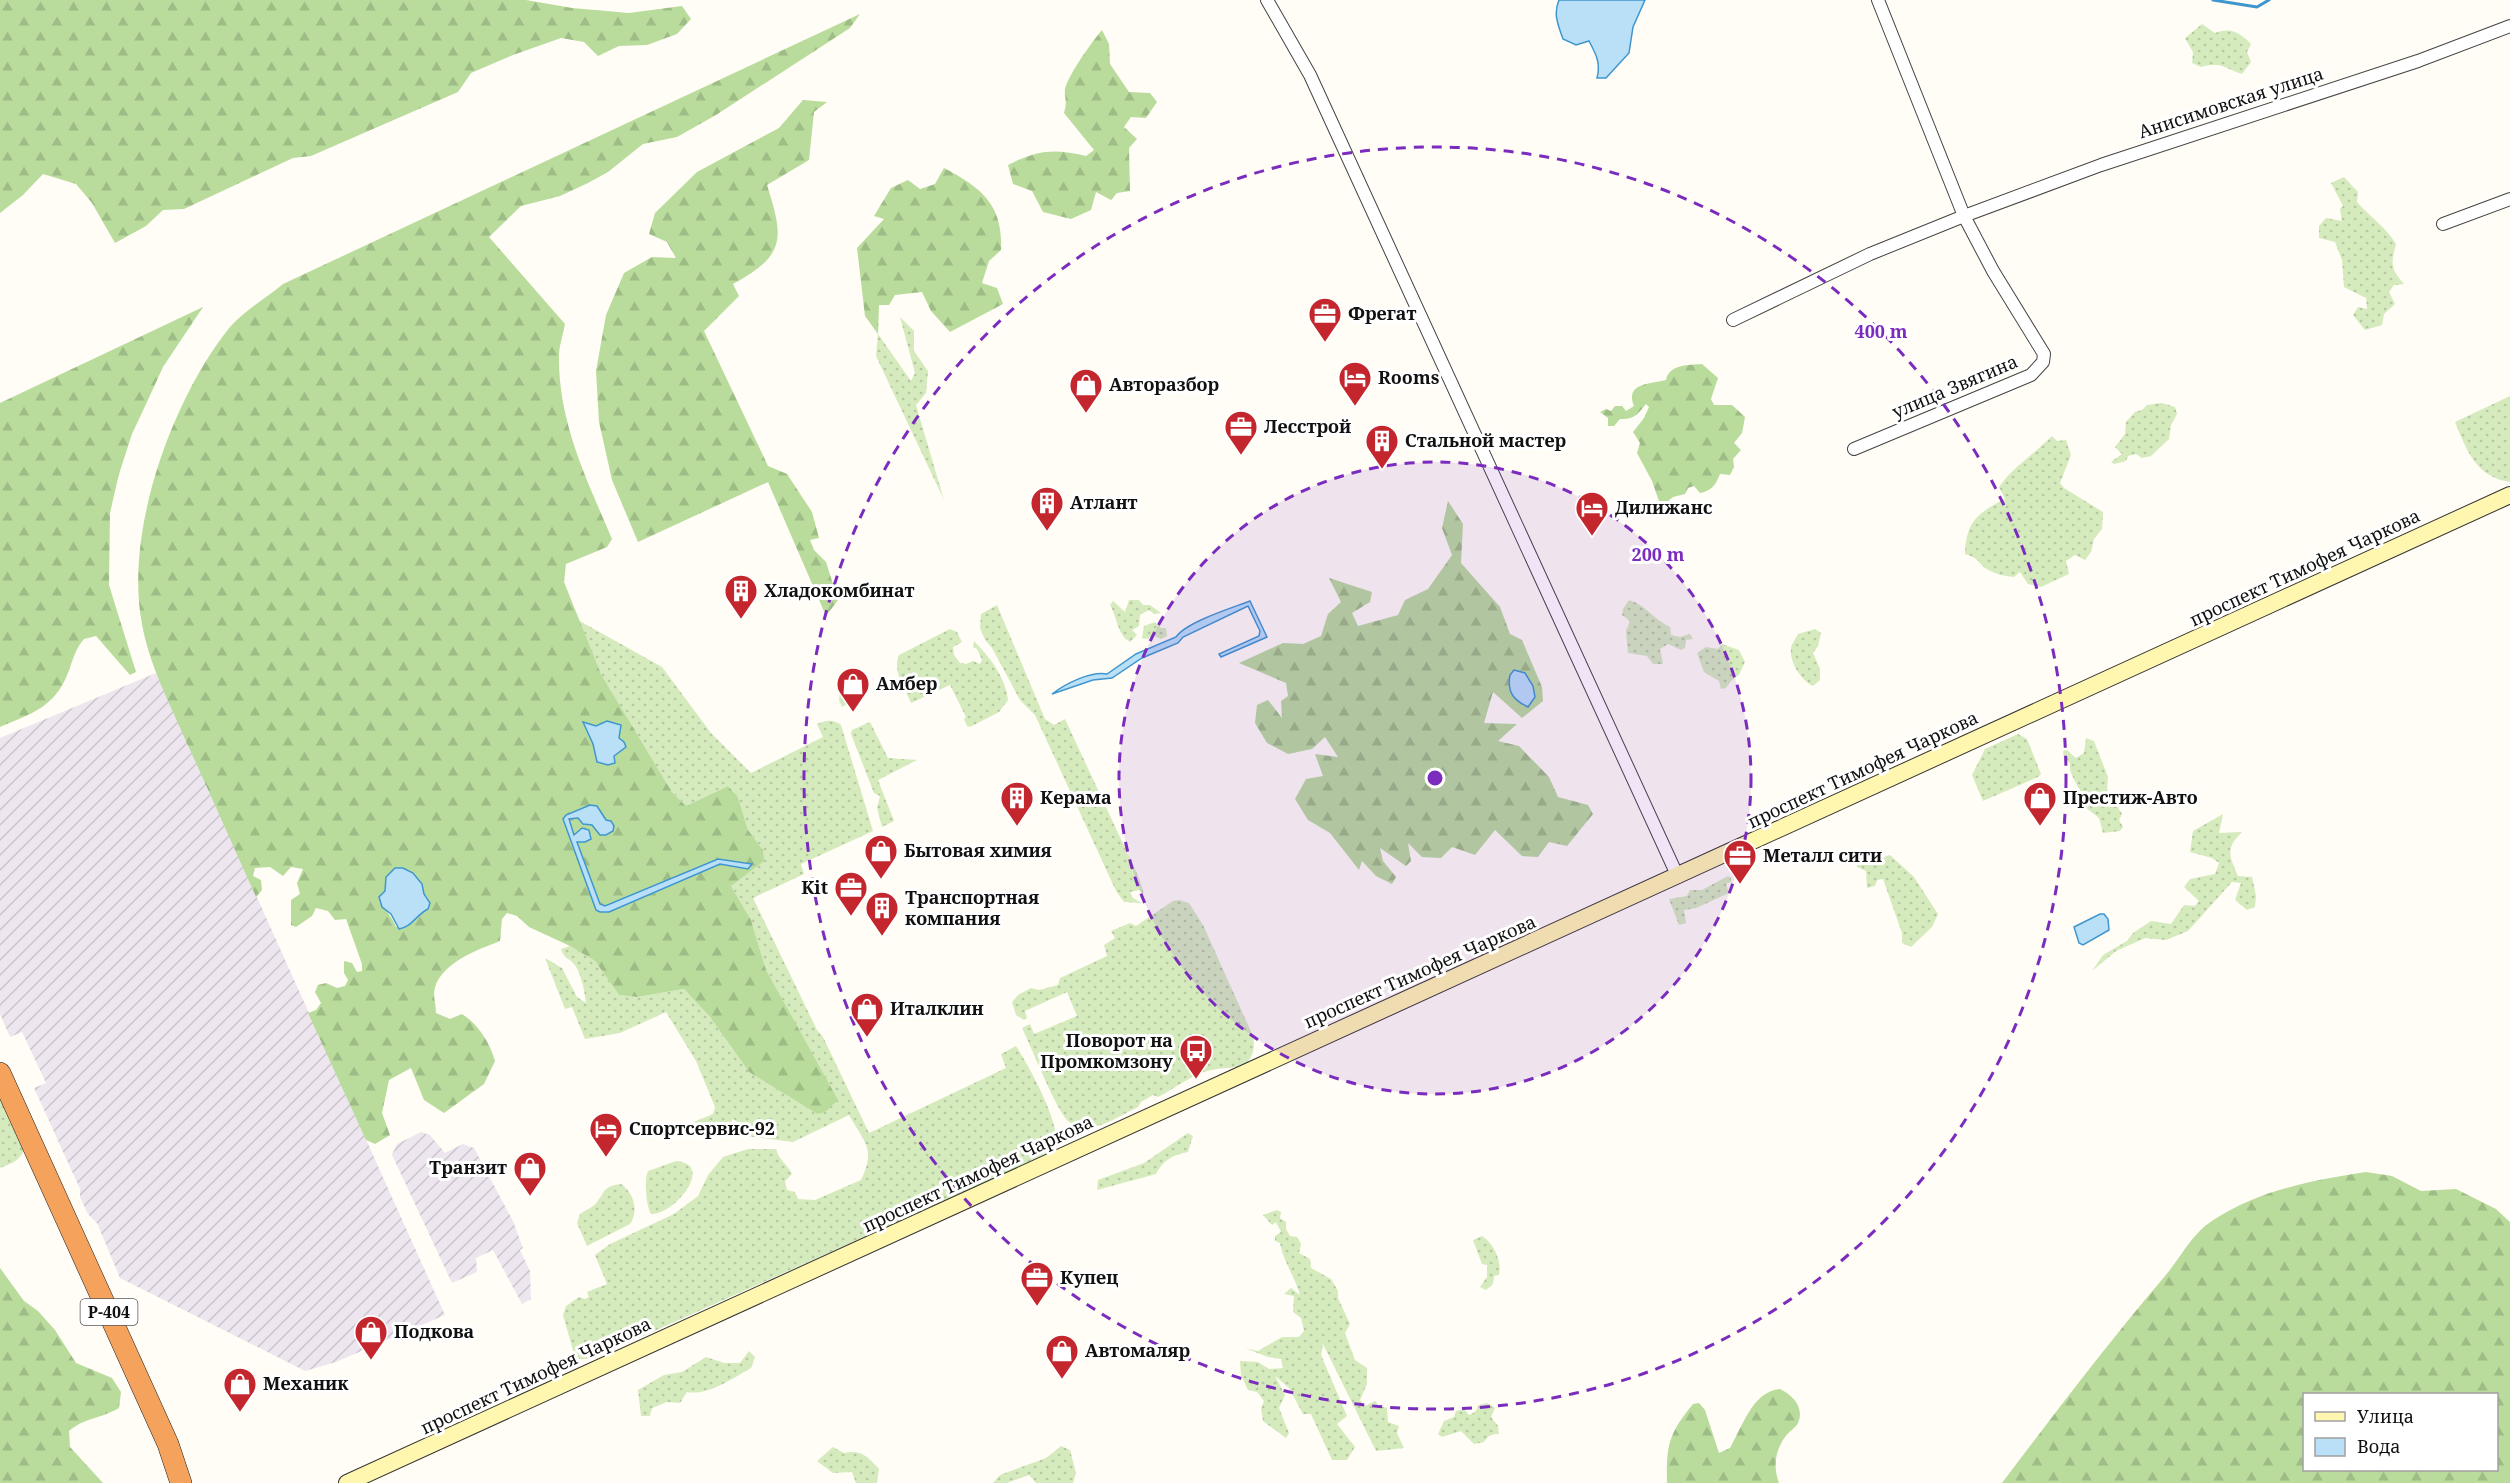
<svg xmlns="http://www.w3.org/2000/svg" width="2510" height="1483" font-family="'Noto Serif',serif">
<style>
.industrial{fill:url(#industrial-furrows)}
.grass{fill:url(#grass-dots)}
.forest{fill:url(#forest-firs);fill-rule:evenodd}
.water{fill:#b9e0f7;stroke:#3f96cf;stroke-width:1.5}
.lines{fill:none;stroke-linecap:round;stroke-linejoin:round}
.stream{stroke:#3f96cf;stroke-width:3}
.street-casing{stroke:#444;stroke-width:14}
.secondary-casing{stroke:#333;stroke-width:18}
.highway-casing{stroke:#222;stroke-width:22}
.street{stroke:#fff;stroke-width:12}
.secondary{stroke:#fff6b0;stroke-width:16}
.highway{stroke:#f5a25d;stroke-width:21}
.ring{fill:none;stroke:#7b2cbf;stroke-width:3;stroke-dasharray:10 8}
.labels{text-anchor:middle;stroke-width:6;stroke-linejoin:round;paint-order:stroke}
.shield{fill:#fff;stroke:#585858;stroke-width:1.5}
.shield-label{font-size:16px;font-weight:bold;fill:#111}
.street-label{font-size:18px;fill:#111;stroke:#fff}
.poi-label{font-size:18px;font-weight:bold;fill:#111;stroke:#fff;text-anchor:start}
.centre{fill:#7b2cbf;stroke:#fff;stroke-width:3}
.ring-label{font-size:18px;text-anchor:middle;font-weight:bold;fill:#7b2cbf;stroke:#fff;stroke-width:6;stroke-linejoin:round;paint-order:stroke}
</style>
<defs>
<pattern id="industrial-furrows" width="10" height="10" patternUnits="userSpaceOnUse" patternTransform="scale(1.5)"><rect width="10" height="10" fill="#eee6ef"/><path d="M-1 1l2-2M0 10L10 0M9 11l2-2" fill="none" stroke="#cbc4cc"/></pattern>
<pattern id="grass-dots" width="8" height="8" patternUnits="userSpaceOnUse" patternTransform="scale(1.5)"><rect width="8" height="8" fill="#d5ebbd"/><path d="M2 2h.1M6 6h.1" fill="none" stroke="#b6c8a1" stroke-width="1.8" stroke-linecap="round"/></pattern>
<pattern id="forest-firs" width="22" height="20" patternUnits="userSpaceOnUse" patternTransform="scale(1.5)"><rect width="22" height="20" fill="#b9dc9c"/><path d="M5 1l3.5 6h-7zM16 11l3.5 6h-7z" fill="#9ebc85"/></pattern>
</defs>
<rect width="100%" height="100%" fill="#fffdf5"/>
<path class="industrial" d="M156,673L445,1315L336,1362L305,1371L120,1278L97,1223L88,1214L80,1197V1189L34,1088L46,1083L22,1032L10,1037L0,1014V738Z
M421,1132L430,1135L445,1153L463,1144L474,1148L513,1221L523,1248L520,1250L530,1271L531,1299L522,1304L493,1250L476,1258L477,1272L452,1283L392,1155L397,1144Z"/>
<path class="grass" d="M2202,24L2215,33C2231,27 2239,32 2251,44L2247,52L2251,62L2242,74C2224,68 2221,61 2201,67L2192,63L2193,52L2185,38Z
M2344,177L2358,192L2357,202C2370,217 2386,227 2396,244C2391,264 2390,268 2404,284L2394,285L2389,292L2395,304L2384,314L2382,325L2365,330L2353,315L2358,307L2367,309L2366,298L2344,287L2342,260L2335,242L2319,238V226L2326,218L2342,221L2340,209L2343,206L2331,183Z
M900,317L914,331V351L928,371L926,393L916,405L944,500L876,356L878,334L911,381L915,373Z
M2510,396V482C2476,477 2467,451 2455,422Z
M2162,403L2175,407L2177,414L2171,425L2169,439L2151,456L2142,458L2136,454L2128,456L2126,461L2114,464L2111,462L2122,454L2115,447L2125,434L2126,422L2135,412L2142,410L2147,405Z
M2052,436L2057,441L2066,440L2071,455L2060,483L2064,488L2103,512L2102,529L2094,539L2091,552L2085,560L2075,555L2066,561L2069,574L2041,587L2028,584L2020,572L2014,577C2004,576 1994,574 1985,568C1976,560 1978,558 1965,554C1966,522 1977,513 2005,499L1999,487C2014,466 2034,454 2052,436Z
M1129,600H1139L1143,605H1150L1161,613L1154,614L1149,610L1140,615L1139,626L1132,630L1137,635L1130,642C1117,635 1117,616 1110,605L1113,601L1125,612Z
M1629,600C1646,605 1654,620 1670,627L1671,635L1680,637L1690,634L1693,639L1686,640L1685,648L1681,650L1668,644L1660,649L1663,664H1653L1647,656L1628,653L1626,631L1630,621L1622,615L1623,609Z
M997,605L1045,719L1054,725L1065,719L1139,878L1144,894L1139,890L1130,892L1133,898L1142,903L1124,902L1116,891L1035,715L1020,700L992,648L985,640L980,628L981,614Z
M578,620L662,667L711,733L751,773L823,737L817,724C826,720 833,719 841,725L873,831L801,864L804,874L753,898L817,1030L823,1037L869,1133L1006,1068L1001,1054L1016,1046C1027,1063 1063,1127 1055,1145C1051,1155 1013,1169 1002,1175L592,1359H580L574,1354L563,1315L566,1306L579,1297L585,1299L589,1297L587,1292L607,1284L595,1255L610,1244L674,1214L698,1196L708,1175L723,1157L748,1149H776C779,1160 787,1164 792,1174L785,1181L787,1190L795,1192L798,1199L815,1200L861,1180C876,1149 865,1143 849,1115L793,1142L746,1136L741,1124L733,1119L726,1130L713,1133L694,1122L713,1114L715,1107L696,1061L666,1012L620,1033L585,1039L572,1007L565,1009L545,958L562,968L577,997L586,1003C585,993 581,972 574,964C567,956 565,960 561,949L570,946L595,961L619,995L637,997L684,989L710,1017L749,1072L817,1114L766,970L751,920L731,886L763,850L748,830L738,797L728,786L686,806L672,792L601,674Z
M1155,622L1161,628H1166L1167,636L1161,639L1152,635L1148,639L1142,638L1144,626Z
M950,629L957,632L962,642L953,647L954,655L960,663L966,664L973,661L980,664L982,660L977,649L973,647L974,641C989,656 1006,678 1008,700L999,712L970,727L967,726L964,719L966,717L950,685L911,703C905,688 892,671 899,655Z
M1815,629L1821,633L1818,646L1813,653L1820,669V680L1813,686C1801,680 1789,662 1791,648C1792,643 1796,638 1798,634Z
M1722,644L1739,650L1745,662L1739,675L1731,681L1726,688L1721,689L1719,681L1704,672L1697,653L1706,647L1718,649Z
M851,677L860,697L842,707L839,700L841,686Z
M870,722L888,758L917,760L878,780L894,821L882,827L877,808L880,796L874,793L851,734L852,730Z
M2018,734L2027,739L2041,774L2038,777L1983,801L1972,775L1985,749Z
M2086,738L2094,741L2108,777L2107,789L2122,814L2119,820L2123,827L2120,831L2103,833L2099,818L2081,804C2082,784 2068,777 2070,763L2064,759L2063,751L2067,750L2076,758L2084,753Z
M2223,814L2219,833L2242,832C2225,849 2229,855 2238,876L2252,877L2256,896L2255,907L2247,910L2235,900L2241,883L2232,882L2188,931L2166,940L2145,938L2116,951L2092,971L2103,955L2127,941L2133,933L2151,921L2171,924L2184,905L2195,906L2199,901L2184,887L2190,879L2215,874L2219,863L2212,858L2190,852L2193,831Z
M1857,854H1873L1879,859L1890,855L1914,877L1938,914L1932,927L1911,947L1902,943V933L1883,879L1877,880L1875,886L1867,888L1866,871L1857,867Z
M1728,876L1731,878V882L1726,884L1729,893L1696,908L1684,910L1686,923L1679,925L1669,899L1687,896L1690,890H1702Z
M1179,900L1189,903L1203,925L1253,1036C1255,1048 1254,1054 1246,1064C1236,1069 1219,1067 1204,1072C1187,1078 1174,1089 1158,1097L1153,1095L1141,1102L1138,1107C1123,1114 1102,1128 1086,1128C1080,1128 1073,1125 1068,1121C1055,1108 1032,1048 1022,1028L1030,1024L1034,1034L1077,1016L1067,992L1025,1011L1027,1018L1024,1020L1016,1015L1012,1002L1018,995L1031,988L1039,990L1058,985L1060,978L1107,956L1104,945L1115,938L1111,931L1130,923L1136,926L1173,901Z
M0,1098L24,1150C20,1161 10,1164 0,1168Z
M1188,1133L1193,1136L1188,1152C1173,1155 1163,1160 1156,1174L1097,1190L1098,1180L1144,1163Z
M676,1161C716,1164 674,1215 651,1214C646,1206 644,1179 648,1171Z
M621,1184C634,1193 639,1211 630,1224L587,1246L577,1223L580,1214C585,1210 594,1207 597,1202C606,1190 604,1186 621,1184Z
M1277,1210L1281,1212L1280,1218L1286,1222V1229L1290,1236L1297,1237L1301,1244L1299,1253L1310,1259L1311,1268L1331,1279L1338,1291V1298L1350,1324L1345,1333L1355,1360L1367,1368V1384L1360,1400L1365,1406L1375,1401L1379,1406L1387,1408L1388,1422L1399,1426L1397,1433L1404,1448L1376,1451L1323,1344L1321,1355L1347,1416L1337,1424L1355,1447L1347,1460H1332L1311,1414H1303L1289,1388L1275,1376L1285,1395L1279,1408L1289,1433L1286,1438L1263,1421L1261,1409L1264,1401L1257,1392L1248,1390L1241,1375L1240,1361L1258,1362L1269,1369L1283,1368L1281,1359L1268,1357L1245,1348L1258,1351L1282,1337H1299L1304,1331L1301,1318L1293,1312L1294,1296L1284,1294L1291,1288L1300,1295C1295,1277 1283,1261 1280,1243L1275,1241V1236L1281,1232L1276,1222L1272,1225L1263,1215Z
M1482,1236C1494,1244 1502,1261 1499,1275L1494,1276L1493,1284L1486,1290L1480,1287L1487,1277V1265L1482,1264L1473,1240Z
M749,1351L755,1357L751,1368C733,1378 708,1396 687,1392L680,1403L667,1402L652,1408L650,1416H641L638,1390L664,1375L682,1372L706,1357L724,1363H740Z
M1487,1403L1495,1408L1491,1417L1498,1426L1499,1434C1492,1434 1488,1435 1484,1442L1474,1444L1461,1431L1442,1437L1438,1434L1444,1421L1454,1417L1456,1411L1464,1409L1469,1415L1475,1412L1479,1405Z
M1061,1446L1070,1450L1076,1473L1073,1483H1036L1029,1475L1007,1483H993L1000,1475L1046,1458Z
M833,1447L844,1453C861,1449 868,1457 879,1469L877,1483H856L852,1472L833,1473L817,1461Z"/>
<path class="forest" d="M0,0H526L572,8L629,13L682,6L691,19L677,34L647,45L619,46L598,56L584,42L561,38L513,55L471,73L458,92L311,156L293,158L184,209L163,210L146,226L115,243L92,203L76,184L43,174L23,195L0,213Z
M860,14L850,28L716,115L677,137L643,144L608,172L588,183L560,196L521,206L489,237L565,324C563,335 559,346 559,356C558,422 587,480 612,539L607,547L566,564L564,582L601,674L672,792L686,806L728,786L738,797L748,830L763,850L764,861L731,886L751,920L766,970L838,1100L825,1112L817,1114L749,1072L710,1017L684,989L637,997L619,995L595,961L570,946L529,927L517,916L507,913L502,919L500,941C477,950 437,964 434,993C434,999 436,1006 436,1013L450,1019L462,1014C478,1024 490,1043 495,1061L484,1084L444,1113L424,1100L411,1068L389,1080L382,1113L390,1135L375,1144L366,1140L308,1013L316,1010L321,1003L315,992L318,985L326,983L337,988L345,986L348,980L344,973V961L352,963L357,972L362,971V964L346,919L335,920L328,911L316,908L312,916L296,927L291,925V900L300,894L297,883L303,869L291,867L283,876L270,867L255,868L253,876L261,880L262,890L256,897C232,844 209,791 185,739C169,702 149,664 142,624C124,532 172,399 230,327C244,311 266,298 283,284ZM607,721L617,725L619,752L597,762L593,744L583,723L597,726ZM590,805L597,807L606,820L569,818L574,836L591,834V839L585,842H577L599,904L604,906L718,859L751,864L748,869L720,864L609,912L596,909L566,815ZM385,891L424,894L428,898L420,913L407,927H396C391,914 383,909 379,897Z
M1102,30L1109,44L1110,64L1129,92L1150,93L1157,102L1146,118L1131,117L1124,127L1137,139L1129,148L1130,191L1117,193L1111,200L1096,192L1091,210L1071,219L1043,212L1032,191L1013,184L1008,165C1037,150 1054,148 1086,156L1094,150L1064,113C1068,101 1064,98 1065,89C1067,77 1093,40 1102,30Z
M803,100L827,102L814,112L809,160L767,185C784,239 786,255 733,284L739,296L704,331L768,466L787,474L812,512L819,538L810,540L814,550L826,562L838,600L826,616L768,482L638,542L612,480L599,422L596,371L606,315L624,273L652,257L676,258L667,242L649,234L655,213L697,172L779,128Z
M944,168C982,188 1003,205 1001,250L989,261L982,283L997,288L1003,304L950,332L931,311L922,292L895,295L889,305H879L878,334L865,316L857,248L884,219L874,216L891,188L908,180L920,189L935,184Z
M203,307L163,367L147,402L132,434L119,474L110,513L109,585L136,672L130,675L96,636L84,639C75,649 73,660 68,673C55,707 31,714 0,727V403Z
M1702,364L1718,378L1711,399L1714,405H1732L1745,417L1742,433L1734,443L1741,450L1733,459L1734,467L1730,475L1720,474C1716,484 1712,491 1700,493L1694,486L1688,488L1685,494L1673,497L1661,507L1652,481L1637,453L1640,443L1633,432L1644,418L1649,407L1646,404C1638,414 1634,420 1620,419L1614,426H1608V418L1600,412L1606,409L1611,411L1615,406H1622L1626,411L1634,406C1624,382 1653,384 1666,380C1669,364 1689,365 1702,364Z
M1448,501L1463,524L1461,563L1500,607L1510,634L1522,640L1542,687L1543,701L1522,718L1493,692L1484,723L1517,724L1498,741L1519,746L1549,777L1558,797L1588,805L1593,814L1567,846L1549,842L1538,857L1522,856L1495,830L1475,855L1452,847L1441,858L1422,857L1408,843L1411,861L1406,866L1380,848L1383,861L1396,877L1392,884L1376,876L1362,861L1359,870L1330,833L1308,820L1295,799L1306,779L1323,776L1315,754L1338,757L1325,737L1312,749L1288,754L1267,743L1255,723L1257,705L1268,700L1282,718L1281,701L1288,696L1286,683L1239,663L1283,643L1303,644L1321,636L1328,614L1341,602L1329,578L1372,592L1370,602L1352,613L1358,626L1398,615L1405,600L1428,589L1452,555L1442,528Z
M2366,1172L2392,1176L2421,1191L2456,1189L2496,1209L2510,1222V1483H2002C2055,1413 2108,1343 2165,1276C2182,1256 2192,1233 2215,1219C2260,1190 2314,1180 2366,1172ZM2304,1394H2496V1470H2304Z
M0,1268L24,1301L38,1311L55,1330L76,1363L112,1378L121,1392L119,1408C100,1419 86,1417 69,1431L70,1447L103,1483H0Z
M1780,1389C1792,1395 1805,1407 1798,1423C1796,1428 1788,1432 1785,1437C1775,1451 1773,1467 1779,1483H1667C1666,1445 1669,1433 1693,1404L1699,1403L1705,1410L1719,1453L1730,1448C1742,1427 1753,1391 1780,1389Z"/>
<path class="water" d="M1559,0H1645L1633,27L1629,53L1606,78H1597C1601,63 1596,54 1589,41L1576,45L1563,39C1558,25 1553,14 1559,0Z
M1250,601L1267,637L1221,657L1219,654L1259,636L1260,631L1248,606L1183,637L1178,643L1142,658L1112,678L1093,680L1052,694C1065,684 1090,671 1107,674L1136,654L1176,637C1186,622 1232,608 1250,601Z
M1514,670L1525,673L1533,686L1535,697L1528,707C1513,700 1507,692 1510,675Z
M607,721L621,725L619,738L624,742L626,747L614,756L615,763L608,765L597,762L593,744L583,722L596,726Z
M590,805L597,806L606,820L611,821L614,826L613,831L606,835H600L592,825L583,824L578,818L569,819L574,835L582,828L589,830L591,839L585,842H577L600,904L605,906L718,859L752,864L748,869L720,864L609,912H600L596,910L563,819L566,815Z
M395,868H403L413,873L422,884L424,894L430,903L428,909C416,915 412,927 399,929L391,914L382,907L379,897L385,891L386,877Z
M2100,914H2104L2108,919L2109,930L2083,945L2079,943L2074,927Z"/>
<g class="lines">
<path class="stream" d="M2213,0L2257,7L2269,0"/>
<g class="street-casing">
<path id="street" d="M1267,0L1310,75L1678,877
M2443,224L2510,199
M1733,320L1870,254L1964,216L2101,165L2418,61L2510,26
M1854,449L2031,375L2043,362L2044,354L1993,271L1964,216L1878,0"/>
</g>
<g class="secondary-casing">
<path id="secondary" d="M347,1483L2510,495"/>
</g>
<g class="highway-casing">
<path id="highway" d="M0,1073L168,1444L181,1483"/>
</g>
<use href="#street" class="street"/>
<use href="#secondary" class="secondary"/>
<use href="#highway" class="highway"/>
</g>
<circle cx="1435" cy="778" r="316" fill="#7b2cbf" fill-opacity=".12"/>
<g class="ring">
<circle cx="1435" cy="778" r="316"/>
<circle cx="1435" cy="778" r="631"/>
</g>
<defs>
<g id="office-pin" transform="scale(1.725)"><path d="M0 17L-7.5 6A9.5 9.5 0 1 1 7.5 6Z" fill="#c4262e" stroke="#fff"/><path d="M-6-3h4V-5.5h4V-3h4V5H-6ZM-1-4.5V-3h2v-1.5ZM-6 0V1H6V0Z" fill="#fff"/></g>
<g id="hotel-pin" transform="scale(1.725)"><path d="M0 17L-7.5 6A9.5 9.5 0 1 1 7.5 6Z" fill="#c4262e" stroke="#fff"/><path d="M-6-4.5h1.5V1H6V5H4.5V3h-9V5H-6ZM-4 0a1.8 1.8 0 1 1 3.6 0ZM.5 0V-2.5h3Q6-2.5 6 0Z" fill="#fff"/></g>
<g id="shop-pin" transform="scale(1.725)"><path d="M0 17L-7.5 6A9.5 9.5 0 1 1 7.5 6Z" fill="#c4262e" stroke="#fff"/><path d="M-5-2.5h2.3a2.7 3.5 0 0 1 5.4 0H5L5.5 6h-11ZM-1.5-2.5h3a1.5 2.3 0 0 0-3 0Z" fill="#fff"/></g>
<g id="building-pin" transform="scale(1.725)"><path d="M0 17L-7.5 6A9.5 9.5 0 1 1 7.5 6Z" fill="#c4262e" stroke="#fff"/><path d="M-4-6H4V6H1V3H-1V6H-4ZM-2.5-4.3h1.7v1.8h-1.7ZM.8-4.3h1.7v1.8H.8ZM-2.5-1h1.7V.8h-1.7ZM.8-1h1.7V.8H.8Z" fill="#fff"/></g>
<g id="bus-pin" transform="scale(1.725)"><path d="M0 17L-7.5 6A9.5 9.5 0 1 1 7.5 6Z" fill="#c4262e" stroke="#fff"/><path d="M-5-6H5V4H4V6H2V4H-2V6H-4V4H-5ZM-3.5-4V0h7V-4ZM-3.5 1.2v1.5H-2V1.2ZM2 1.2v1.5H3.5V1.2Z" fill="#fff"/></g>
</defs>
<g fill-rule="evenodd">
<use href="#office-pin" x="1325" y="314"/>
<use href="#hotel-pin" x="1355" y="378"/>
<use href="#shop-pin" x="1086" y="385"/>
<use href="#office-pin" x="1241" y="427"/>
<use href="#building-pin" x="1382" y="441"/>
<use href="#building-pin" x="1047" y="503"/>
<use href="#hotel-pin" x="1592" y="508"/>
<use href="#building-pin" x="741" y="591"/>
<use href="#shop-pin" x="853" y="684"/>
<use href="#building-pin" x="1017" y="798"/>
<use href="#shop-pin" x="2040" y="798"/>
<use href="#shop-pin" x="881" y="851"/>
<use href="#office-pin" x="1740" y="856"/>
<use href="#office-pin" x="851" y="888"/>
<use href="#building-pin" x="882" y="908"/>
<use href="#shop-pin" x="867" y="1009"/>
<use href="#bus-pin" x="1196" y="1051"/>
<use href="#hotel-pin" x="606" y="1129"/>
<use href="#shop-pin" x="530" y="1168"/>
<use href="#office-pin" x="1037" y="1278"/>
<use href="#shop-pin" x="371" y="1332"/>
<use href="#shop-pin" x="1062" y="1351"/>
<use href="#shop-pin" x="240" y="1384"/>
</g>
<g class="labels">
<rect class="shield" x="80.5" y="1299" width="57" height="26" rx="4.5"/>
<g class="shield-label">
<text x="109" y="1318">Р-404</text>
</g>
<g class="street-label">
<text transform="translate(2231 103) rotate(-18)" y="6">Анисимовская улица</text>
<text transform="translate(1955 387) rotate(-23)" y="6">улица Звягина</text>
<text transform="translate(2305 568) rotate(-25)" y="6">проспект Тимофея Чаркова</text>
<text transform="translate(1863 770) rotate(-25)" y="6">проспект Тимофея Чаркова</text>
<text transform="translate(1420 972) rotate(-24)" y="6">проспект Тимофея Чаркова</text>
<text transform="translate(978 1174) rotate(-25)" y="6">проспект Тимофея Чаркова</text>
<text transform="translate(536 1376) rotate(-25)" y="6">проспект Тимофея Чаркова</text>
</g>
<g class="poi-label">
<text x="1348" y="320">Фрегат</text>
<text x="1378" y="384">Rooms</text>
<text x="1109" y="391">Авторазбор</text>
<text x="1264" y="433">Лесстрой</text>
<text x="1405" y="447">Стальной мастер</text>
<text x="1070" y="509">Атлант</text>
<text x="1615" y="514">Дилижанс</text>
<text x="764" y="597">Хладокомбинат</text>
<text x="876" y="690">Амбер</text>
<text x="1040" y="804">Керама</text>
<text x="2063" y="804">Престиж-Авто</text>
<text x="904" y="857">Бытовая химия</text>
<text x="1763" y="862">Металл сити</text>
<text x="828" y="894" text-anchor="end">Kit</text>
<text x="905" y="904">Транспортная<tspan x="905" dy="21">компания</tspan></text>
<text x="890" y="1015">Италклин</text>
<text x="1173" y="1047" text-anchor="end">Поворот на<tspan x="1173" dy="21">Промкомзону</tspan></text>
<text x="629" y="1135">Спортсервис-92</text>
<text x="507" y="1174" text-anchor="end">Транзит</text>
<text x="1060" y="1284">Купец</text>
<text x="394" y="1338">Подкова</text>
<text x="1085" y="1357">Автомаляр</text>
<text x="263" y="1390">Механик</text>
</g>
</g>
<circle cx="1435" cy="778" r="9" class="centre"/>
<g class="ring-label">
<text x="1881" y="338">400 m</text>
<text x="1658" y="561">200 m</text>
</g>
<rect x="2303" y="1393" width="195" height="78" fill="#ffffff" stroke="#a0a0a0" stroke-width="1.5"/>
<rect x="2315" y="1412" width="30" height="9" fill="#fff6b0" stroke="#a0a0a0" stroke-width="1.5"/>
<text x="2357" y="1423" font-size="18" fill="#111111">Улица</text>
<rect x="2315" y="1438" width="30" height="18" fill="#b9e0f7" stroke="#a0a0a0" stroke-width="1.5"/>
<text x="2357" y="1453" font-size="18" fill="#111111">Вода</text>
</svg>
